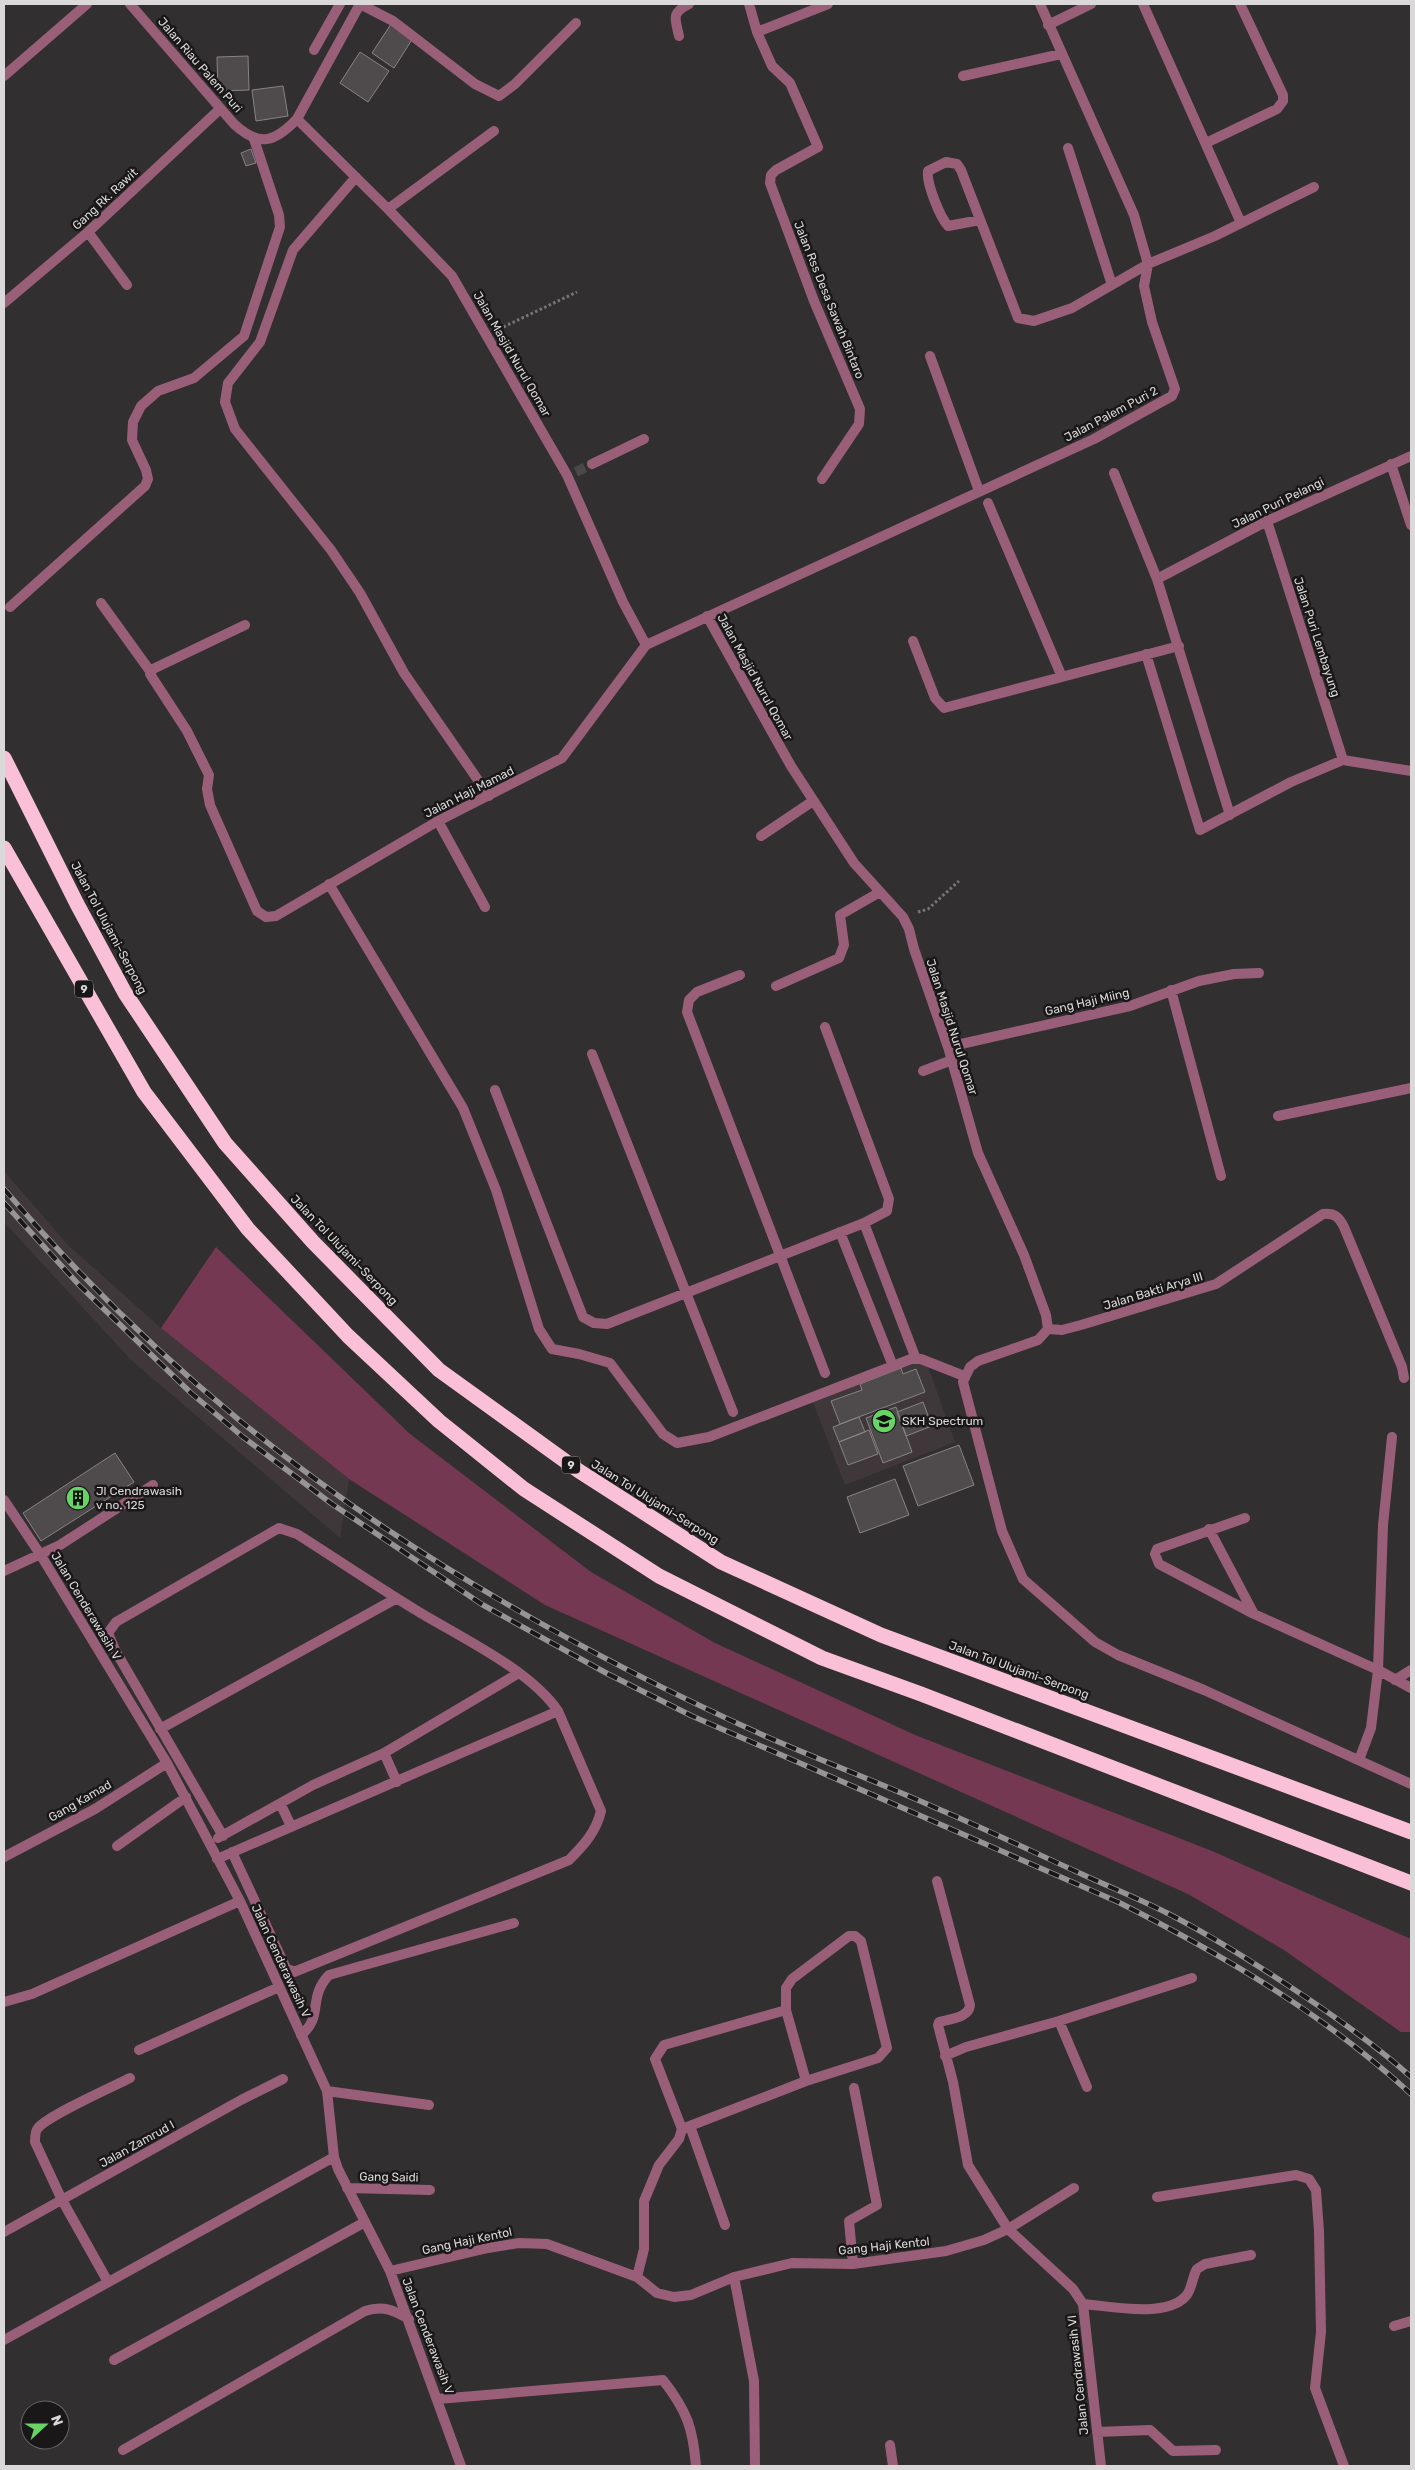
<svg xmlns="http://www.w3.org/2000/svg" width="1415" height="2470" font-family="Rubik,sans-serif">
<style>
.built{fill:#40373a}
.green{fill:#753853}
.building{fill:#4f4b4d;stroke:#878485}
.lines{fill:none;stroke-linecap:round;stroke-linejoin:round}
.minor-tunnel{stroke:#4b4849;stroke-width:10;stroke-dasharray:10 5;stroke-linecap:butt}
.path{stroke:#777575;stroke-width:3;stroke-dasharray:2.5 2.5;stroke-linecap:butt}
.service{stroke:#995f78;stroke-width:10}
.minor{stroke:#995f78;stroke-width:10}
.tertiary{stroke:#995f78;stroke-width:10}
.motorway{stroke:#fac0d7;stroke-width:15}
.rail-casing{stroke:#979495;stroke-width:5.5}
.rail{stroke:#191718;stroke-width:4;stroke-dasharray:11;stroke-linecap:butt}
.labels{text-anchor:middle;stroke-width:5;stroke-linejoin:round;paint-order:stroke}
.shield{fill:#191718;stroke:#a09e9e;stroke-width:1}
.shield-label{font-size:11px;font-weight:bold;fill:#dad8d8}
.street-label{font-size:12px;fill:#dad8d8;stroke:#191718}
.poi-label{font-size:12px;fill:#dad8d8;stroke:#191718;text-anchor:start}
</style>
<rect width="100%" height="100%" fill="#322f30"/>
<path class="built" d="M4,1171L68,1245L161,1328L349,1479L340,1538L131,1360L4,1222Z
M912,1360L927,1364L955,1442L845,1485L812,1400Z"/>
<path class="green" d="M216,1247L410,1434L591,1572L715,1643L915,1735L1212,1851L1411,1939V2032H1401L1284,1950L1188,1894L545,1605L349,1479L161,1328Z"/>
<path class="building" d="M391,24L413,38L394,68L372,53Z
M360,52L389,71L368,102L340,83Z
M248,56L249,90L218,91L217,57Z
M283,86L288,116L256,121L252,90Z
M251,149L256,163L246,166L241,153Z
M901,1368L903,1374L916,1369L925,1392L840,1424L831,1401L862,1390L860,1384Z
M923,1402L932,1426L906,1436L897,1412Z
M896,1407L912,1452L883,1463L866,1418Z
M859,1417L865,1432L839,1442L833,1427Z
M869,1430L878,1454L848,1465L839,1442Z
M959,1445L974,1485L918,1506L903,1466Z
M115,1453L134,1482L41,1541L23,1513Z
M895,1479L909,1515L860,1533L847,1497Z"/>
<g class="lines">
<path class="minor-tunnel" d="M576,472L592,464"/>
<path class="path" d="M499,329L577,292
M918,912L928,909L959,881"/>
<path class="service" d="M301,2035C324,2017 307,1998 329,1975L514,1923"/>
<path class="minor" d="M360,4L393,21L475,84L499,96L515,84L576,23
M749,4L757,32L772,66L790,83L818,147L776,170L771,175L770,183L814,301L860,409L859,424L822,479
M1143,4L1241,223
M1048,25L1091,4
M757,32L828,4
M679,36C675,18 671,13 689,4
M314,50L340,4
M4,76L87,4
M963,76L1061,54
M297,119L388,209L452,276L567,475L623,602L646,645
M1206,143L1277,109L1283,101V95L1240,4
M1068,148L1112,285
M356,177L293,250L260,342L228,383L225,402L235,429L331,550L360,593L404,673L489,796
M388,209L494,131
M980,220L948,226C940,217 926,183 928,171L946,162L957,164L961,170L1018,318L1034,321L1072,308L1148,264L1215,236L1314,187
M88,232L127,285
M4,303L88,232L220,109
M930,356L979,491
M592,464L644,439
M1391,464L1411,525
M1114,473L1157,579L1230,815
M988,503L1062,677
M1267,521L1343,760
M1157,579L1267,521L1411,456
M101,603L150,671
M10,607L145,486L148,479L146,470L132,440L133,422L141,406L158,391L194,378L244,336L280,227L279,215L254,139
M707,616L791,766L854,863L903,917L909,929L914,949L948,1047L978,1153L1024,1255L1046,1315L1048,1329
M245,625L153,669L150,674L187,731L209,775L207,789L210,805L257,911L266,917L276,916L438,821L562,758L646,645L1094,439L1172,396L1175,389L1152,322L1144,286L1148,264L1134,215L1040,4
M913,641L935,698L944,708L1179,646
M1146,654L1200,830L1291,782L1343,760L1411,771
M438,821L485,907
M761,836L813,801
M329,884L463,1108L496,1190L539,1329L552,1349L579,1354L610,1363L663,1434L677,1443L709,1437L911,1359H921L964,1376
M740,975L697,992L689,1000L687,1012L825,1373
M776,986L839,958L844,945L840,915L880,892
M1171,990L1221,1176
M825,1027L889,1199L887,1211L864,1223L916,1359
M948,1047L1130,1006L1199,981L1234,974L1259,973
M592,1054L733,1412
M923,1071L952,1060
M495,1090L583,1317L594,1323L607,1324L864,1223
M1278,1116L1411,1088
M840,1232L893,1366
M1048,1329L1038,1340L978,1361L970,1367L963,1382L1002,1531L1023,1579L1095,1642L1118,1655L1204,1690L1411,1784
M1048,1329L1062,1330L1081,1325L1216,1284L1323,1214C1335,1213 1339,1217 1344,1227L1402,1367L1404,1378
M4,1500L40,1554L167,1763L240,1901L327,2091L334,2157L338,2169L390,2271L461,2466
M1245,1518L1157,1549L1155,1554L1159,1564L1254,1614L1378,1670L1411,1688
M1209,1529L1254,1614
M4,1571L60,1545L153,1485
M1395,1680L1411,1670
M160,1729L397,1598
M384,1753L397,1782
M1359,1760L1371,1728L1378,1670L1383,1525L1392,1437
M281,1805L291,1826
M223,1836L115,1650L108,1633L116,1622L279,1528L297,1534C338,1560 378,1587 419,1612C462,1638 530,1670 558,1711L601,1811C596,1832 584,1845 569,1860L294,1972L286,1968L232,1852
M218,1838L313,1785L384,1753L519,1673
M117,1846L186,1797
M4,1857L95,1809L167,1763
M217,1859L558,1711
M937,1881L970,2005C969,2018 949,2019 939,2022L938,2025L953,2082L968,2165L1008,2229L1073,2289L1083,2304L1101,2466
M4,2002L32,1994L240,1901
M1059,2021L1087,2087
M139,2050L279,1987
M945,2056L966,2047L1059,2021L1192,1978
M327,2091L429,2105
M690,2126L725,2225
M682,2129L806,2081L878,2058L887,2048L861,1941L855,1936H849L792,1979L786,1988V2010L806,2081
M347,2188L430,2190
M1157,2197L1296,2175L1309,2179L1316,2190L1319,2231L1321,2332L1315,2388L1344,2466
M4,2232L241,2100L283,2079
M853,2264L849,2221L877,2205L854,2088
M390,2271L488,2248L519,2243L547,2244L637,2277L657,2293L674,2297L691,2295L734,2277L792,2263L853,2264L946,2251L984,2240L1008,2229L1074,2188
M637,2277L644,2249V2201L659,2165L679,2139L682,2129L655,2059L664,2045L786,2010
M734,2277L754,2381L755,2466
M108,2282L62,2200L35,2142C35,2138 35,2131 38,2128C49,2115 112,2087 130,2078
M1083,2304C1110,2306 1165,2318 1185,2297C1192,2291 1192,2277 1197,2269L1205,2264L1251,2255
M1394,2326L1411,2321
M4,2340L334,2157
M114,2360L365,2222
M438,2399L663,2380C687,2411 693,2428 696,2466
M1097,2432L1150,2430L1173,2451L1216,2450
M890,2445L893,2466
M123,2450L365,2311C383,2305 393,2310 409,2319"/>
<path class="tertiary" d="M130,4L234,124C259,147 274,143 297,119L360,4"/>
<path class="motorway" d="M4,758L77,904L125,993L225,1143L313,1242L439,1370L579,1471L721,1562L881,1635L1411,1832
M4,848L144,1092L248,1229L348,1336L439,1421L524,1489L659,1576L822,1658L921,1694L1411,1883"/>
<g class="rail-casing">
<path id="rail" d="M4,1189C75,1272 154,1350 238,1419C397,1550 579,1652 765,1736C822,1761 880,1783 936,1808C983,1828 1029,1850 1075,1871C1105,1885 1137,1898 1167,1913C1214,1937 1259,1966 1304,1996C1341,2021 1378,2047 1411,2077
M4,1203L80,1286L191,1393L243,1437L332,1504L483,1605L608,1674L692,1716L1118,1902C1223,1955 1324,2014 1411,2094"/>
</g>
<use href="#rail" class="rail"/>
</g>
<defs>
<g id="school-disc" transform="scale(1.25)"><circle r="9.5" fill="#68d465" stroke="#191718"/><path d="M0-5L7-2L0 1L-7-2ZM-4 1L0 2.5L4 1V4Q0 6-4 4Z" fill="#111"/></g>
<g id="building-disc" transform="scale(1.25)"><circle r="9.5" fill="#68d465" stroke="#191718"/><path d="M-4-6H4V6H1V3H-1V6H-4ZM-2.5-4.3h1.7v1.8h-1.7ZM.8-4.3h1.7v1.8H.8ZM-2.5-1h1.7V.8h-1.7ZM.8-1h1.7V.8H.8Z" fill="#111"/></g>
</defs>
<g fill-rule="evenodd">
<use href="#school-disc" x="884" y="1421"/>
<use href="#building-disc" x="78" y="1498"/>
</g>
<g class="labels">
<g class="shield">
<rect x="75" y="980.5" width="18" height="17" rx="4"/>
<rect x="562" y="1456.5" width="18" height="17" rx="4"/>
</g>
<g class="shield-label">
<text x="84" y="993">9</text>
<text x="571" y="1469">9</text>
</g>
<g class="street-label">
<text transform="translate(200 65) rotate(49)" y="4">Jalan Riau Palem Puri</text>
<text transform="translate(105 199) rotate(-43)" y="4">Gang Rk. Rawit</text>
<text transform="translate(829 300) rotate(68)" y="4">Jalan Rss Desa Sawah Bintaro</text>
<text transform="translate(512 354) rotate(60)" y="4">Jalan Masjid Nurul Qomar</text>
<text transform="translate(1111 414) rotate(-28)" y="4">Jalan Palem Puri 2</text>
<text transform="translate(1278 503) rotate(-26)" y="4">Jalan Puri Pelangi</text>
<text transform="translate(1317 637) rotate(72)" y="4">Jalan Puri Lembayung</text>
<text transform="translate(755 677) rotate(61)" y="4">Jalan Masjid Nurul Qomar</text>
<text transform="translate(469 792) rotate(-27)" y="4">Jalan Haji Mamad</text>
<text transform="translate(109 928) rotate(62)" y="4">Jalan Tol Ulujami–Serpong</text>
<text transform="translate(1087 1002) rotate(-13)" y="4">Gang Haji Miing</text>
<text transform="translate(952 1027) rotate(72)" y="4">Jalan Masjid Nurul Qomar</text>
<text transform="translate(344 1250) rotate(46)" y="4">Jalan Tol Ulujami–Serpong</text>
<text transform="translate(1153 1291) rotate(-17)" y="4">Jalan Bakti Arya III</text>
<text transform="translate(655 1502) rotate(32)" y="4">Jalan Tol Ulujami–Serpong</text>
<text transform="translate(86 1606) rotate(59)" y="4">Jalan Cenderawasih V</text>
<text transform="translate(1019 1670) rotate(20)" y="4">Jalan Tol Ulujami–Serpong</text>
<text transform="translate(80 1801) rotate(-30)" y="4">Gang Kamad</text>
<text transform="translate(281 1961) rotate(65)" y="4">Jalan Cenderawasih V</text>
<text transform="translate(137 2144) rotate(-29)" y="4">Jalan Zamrud I</text>
<text transform="translate(389 2177) rotate(1)" y="4">Gang Saidi</text>
<text transform="translate(467 2241) rotate(-12)" y="4">Gang Haji Kentol</text>
<text transform="translate(884 2246) rotate(-6)" y="4">Gang Haji Kentol</text>
<text transform="translate(428 2336) rotate(69)" y="4">Jalan Cenderawasih V</text>
<text transform="translate(1078 2375) rotate(-96)" y="4">Jalan Cendrawasih VI</text>
</g>
<g class="poi-label">
<text x="902" y="1425">SKH Spectrum</text>
<text x="96" y="1495">Jl Cendrawasih<tspan x="96" dy="14">v no. 125</tspan></text>
</g>
</g>
<rect width="1415" height="2470" fill="none" stroke="#dad8d8" stroke-width="10"/>
<g transform="translate(45 2425) rotate(69)"><circle r="24" fill="#191718" stroke="#666465"/>
<path d="M0-4L9 19L0 12L-9 19Z" fill="#68d465"/>
<text y="-8" font-size="14" font-weight="bold" text-anchor="middle" fill="#dad8d8">N</text>
</g>
</svg>
